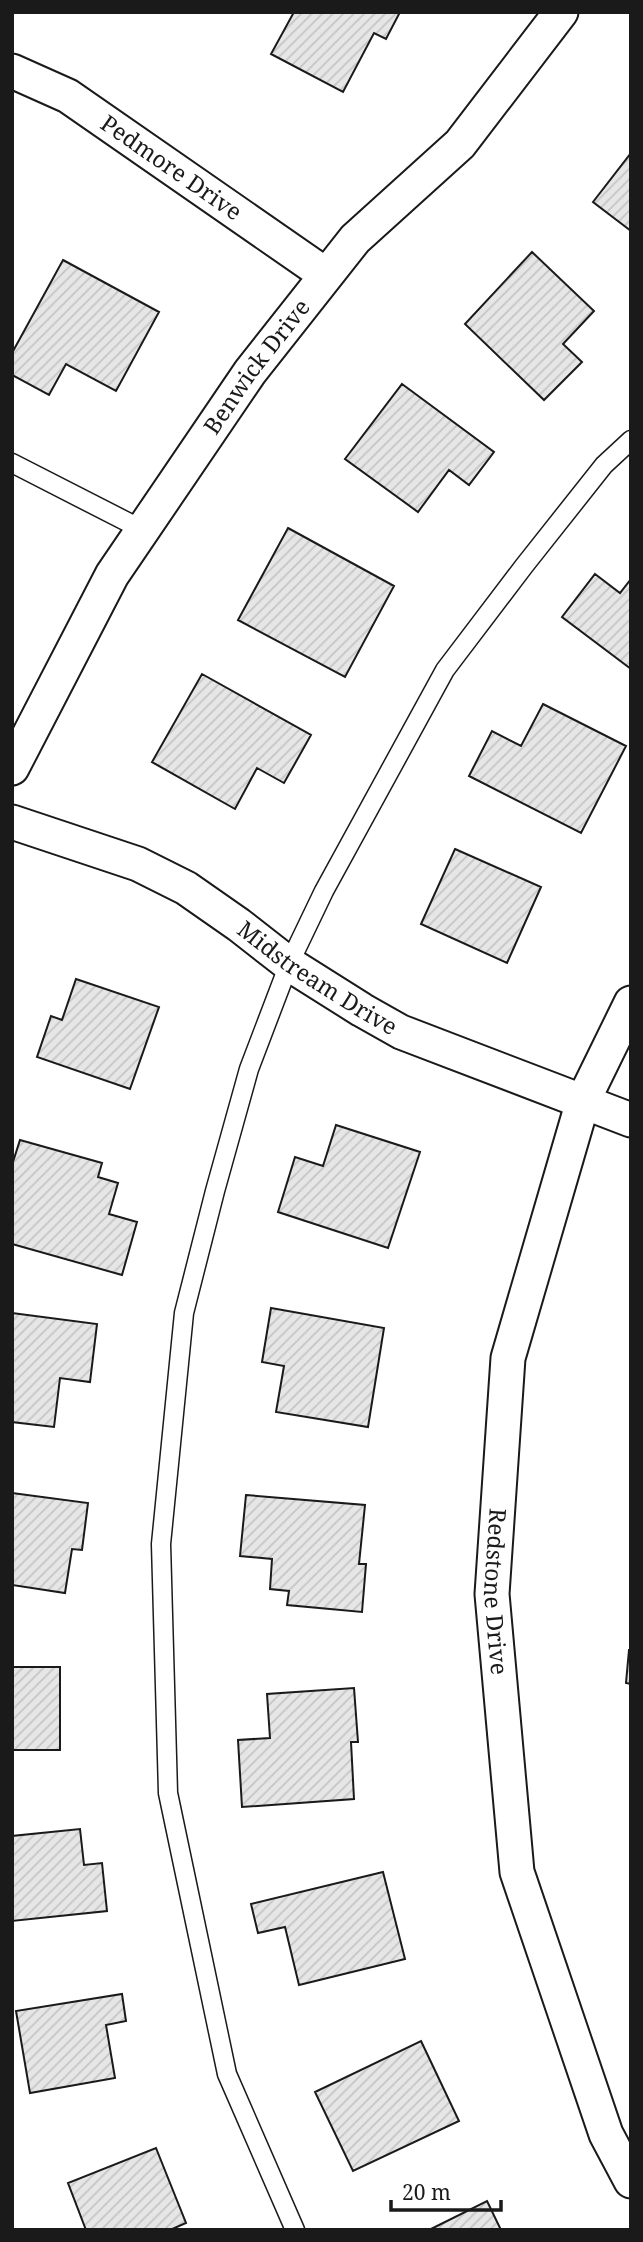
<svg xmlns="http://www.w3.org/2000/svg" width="643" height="2242" font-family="'Noto Serif',serif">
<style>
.building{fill:url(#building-hatch);stroke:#1a1a1a;stroke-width:2}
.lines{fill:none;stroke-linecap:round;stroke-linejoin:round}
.service-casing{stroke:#1a1a1a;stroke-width:21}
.minor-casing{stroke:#1a1a1a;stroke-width:37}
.service{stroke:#fff;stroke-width:18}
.minor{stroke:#fff;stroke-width:33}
.labels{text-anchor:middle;stroke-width:5;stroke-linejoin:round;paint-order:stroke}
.street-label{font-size:23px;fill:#1a1a1a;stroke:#fff}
</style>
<defs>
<pattern id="building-hatch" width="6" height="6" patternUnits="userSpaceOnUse" patternTransform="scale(1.75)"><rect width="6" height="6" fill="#e6e6e6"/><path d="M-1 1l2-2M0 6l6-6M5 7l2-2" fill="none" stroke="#c5c5c5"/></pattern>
</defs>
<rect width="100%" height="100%" fill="#fff"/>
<path class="building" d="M294,12H400L386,39L374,33L343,92L271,54Z
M631,153V231L593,202Z
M532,252L594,311L563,344L582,362L544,400L465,324Z
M63,260L159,312L116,391L66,364L49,395L12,375V353Z
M402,384L494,452L469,485L449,470L418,512L345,459Z
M288,528L394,586L345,677L238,620Z
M595,574L620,593L631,579V669L562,617Z
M202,674L311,735L284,783L257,768L235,809L152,762Z
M543,704L626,746L581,833L469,776L492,731L521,746Z
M455,849L541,887L507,963L421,924Z
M76,979L159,1007L130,1089L37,1057L51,1016L62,1020Z
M336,1125L420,1152L388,1248L278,1212L295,1157L323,1166Z
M20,1140L102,1163L98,1177L118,1183L109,1214L137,1222L122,1275L12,1244V1165Z
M271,1308L384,1328L368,1427L276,1412L284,1366L262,1362Z
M12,1313L97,1324L90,1382L60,1378L54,1427L12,1422Z
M12,1493L88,1503L82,1550L72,1549L65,1593L12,1585Z
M246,1495L365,1505L359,1564H366L362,1612L287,1605L289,1591L270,1589L272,1559L240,1556Z
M629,1650H631V1684L626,1683Z
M12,1667H60V1750H12Z
M354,1688L358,1742H351L354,1799L242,1807L238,1740L270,1738L267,1694Z
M80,1829L84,1865L102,1863L107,1911L12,1921V1836Z
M383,1872L405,1959L299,1985L285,1927L258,1933L251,1904Z
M122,1994L126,2021L106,2025L115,2078L30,2093L16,2011Z
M421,2041L459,2121L353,2171L315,2092Z
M156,2148L186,2223L170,2230H86L68,2183Z
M487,2201L501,2230H429Z"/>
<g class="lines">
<g class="service-casing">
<path id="service" d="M12,463L143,530
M295,2230L227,2074L168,1793L161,1544L184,1313L215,1191L249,1069L289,964L324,891L445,670L524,566L604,465L631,440"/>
</g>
<g class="minor-casing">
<g id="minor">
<path id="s1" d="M12,71L68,96L326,275"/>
<path id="s2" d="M12,768L112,575L250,372L355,239L460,144L561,12"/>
<path id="s3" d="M12,822L138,864L186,888L239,925L289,964L362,1010L401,1032L631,1120"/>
<path id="s4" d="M631,1003L583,1101L508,1358L492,1594L517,1872L606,2134L631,2181"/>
</g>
</g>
<use href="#service" class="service"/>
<use href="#minor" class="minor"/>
</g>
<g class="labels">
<g class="street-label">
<text dy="8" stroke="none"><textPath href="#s1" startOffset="187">Pedmore Drive</textPath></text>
<text dy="8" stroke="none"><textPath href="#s2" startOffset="471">Benwick Drive</textPath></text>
<text dy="8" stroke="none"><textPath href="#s3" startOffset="346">Midstream Drive</textPath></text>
<text dy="8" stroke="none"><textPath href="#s4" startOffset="611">Redstone Drive</textPath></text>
</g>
</g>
<rect width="643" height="2242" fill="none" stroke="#1a1a1a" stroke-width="28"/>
<path d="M391 2200v10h110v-10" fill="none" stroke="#1a1a1a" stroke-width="3.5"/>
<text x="402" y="2200" font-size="21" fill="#1a1a1a" stroke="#ffffff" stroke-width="5" paint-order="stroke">20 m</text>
</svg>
